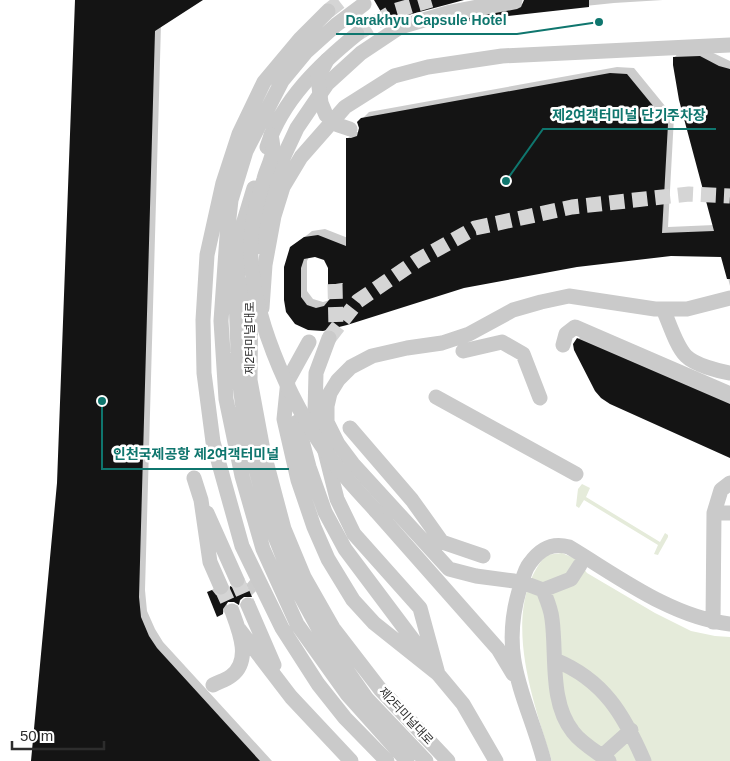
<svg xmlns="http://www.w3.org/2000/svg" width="730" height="761" font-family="Arial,'Noto Sans KR',sans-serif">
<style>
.green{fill:#e5ebda}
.shadow{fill:#0003;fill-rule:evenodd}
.building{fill:#141414;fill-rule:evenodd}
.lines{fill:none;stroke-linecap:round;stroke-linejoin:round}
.minor-tunnel{stroke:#d5d5d5;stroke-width:15;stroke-dasharray:15 8;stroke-linecap:butt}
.minor{stroke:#cacaca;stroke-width:15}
.minor-bridge{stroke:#cacaca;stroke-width:15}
.labels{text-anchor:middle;stroke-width:5;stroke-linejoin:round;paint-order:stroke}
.street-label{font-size:12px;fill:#2d2d2d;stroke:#fff}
.leader{fill:none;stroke:#0f766e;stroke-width:2}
.callout-dot{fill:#0f766e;stroke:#fff;stroke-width:2}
.callout-label{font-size:14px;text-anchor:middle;font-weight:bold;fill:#0f766e;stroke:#fff;stroke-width:5;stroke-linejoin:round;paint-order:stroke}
</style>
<rect width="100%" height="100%" fill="#fff"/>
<path class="green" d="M582,484L590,488L586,497L660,542L665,533L668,535V537L659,553L658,555L654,554L658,545L584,500L579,508L576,506L578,489Z
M562,553L576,559L587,573L655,613L691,631L715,636L730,637V761H552C533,700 499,610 546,555Z"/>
<path class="shadow" d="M76,0H201L161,25L145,590L147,611L155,629L163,642L272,761H32L58,483Z
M525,0H663L614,3L488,16L438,25L442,21L461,15L525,3Z
M707,50L730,61V286L722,255H671L576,266L463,287L308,329L285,267L291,248L312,231L325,229L348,238V138L354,132H359L361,128L358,123L369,112L617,67L634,68L674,117L668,227L714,225L674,58L680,51ZM315,255L325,259L329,268L345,282L330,300L323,302L313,299L307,291V261L309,257Z
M584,333L730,396V455L578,339Z
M251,579L256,591L251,596L244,595L239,603L234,601H229L227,603V609L223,613L208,593L217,586L221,591L230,592L231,587L236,582L241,585H246Z"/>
<path class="building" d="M75,0H203L155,31L139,597L141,617L149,636L157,648L260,761H31L57,483Z
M374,0H464L397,18L388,24Z
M524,0H589V7L489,18L434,27L453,21L517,9L521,7Z
M700,56L719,66L730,69V279H727L721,257L671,256L577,267L464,288L347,325L323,331L308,330L295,324L286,312L284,300V267L290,247L304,237L318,235L346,246V138H351L357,136L359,128L357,122L361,118L610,73L627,74L668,124L662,233L714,231L679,100L673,65V57ZM315,257L324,260L328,268V285L343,283L324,306L316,308L307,305L301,297V268L304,259Z
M577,338L730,404V458L610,404L601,398L595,391L574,350L573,344Z
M246,583L252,597H244L240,600L239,605L234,602H228L223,609V614L217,617L207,592L212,590L216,595L224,596L229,592L230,586L236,589H240Z"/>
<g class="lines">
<path class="minor-tunnel" d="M328,11L342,0
M357,34L394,11L431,0
M335,284L336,329
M329,338L358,301L418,260L475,228L572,207L689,194L730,196
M237,580L248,605
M221,587L232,611"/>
<path class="minor" d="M364,4L336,25L306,52L282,81L246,151L231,200L227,236L221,321L226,399L242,476L263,549L297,624L347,694L407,761
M328,11L300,39L264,82L239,134L223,183L207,255L203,320L204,373L213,442L242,546L282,628L318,684L345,718L387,761
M267,147C282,100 320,64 357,34
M254,188L241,231L236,298L239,378L247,438L274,534L293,582L322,635L367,699L426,761
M256,247L269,188L297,128L327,84L361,53L400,27L451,12L515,0
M251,282L250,380L263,450L284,529L304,577L333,628L380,689L448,761
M663,309C669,322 676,346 686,356C695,365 718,371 730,373
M259,312L262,308L265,265L274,216L283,187L301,157L345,107L394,76L428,67L502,56L730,45
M329,338L316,373L315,412L337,499L354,534L420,608L438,674
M309,342L288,380L284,419L298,480L314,527L328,559L353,600L374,623L438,674L463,704L496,761
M563,345L566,334L575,327L730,394
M463,351L502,342L523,354L540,398
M436,397L576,474
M297,422L309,467L325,512L345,549L426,657
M350,428L412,500L442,542L483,556
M194,478L201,500L210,562L221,587
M376,511L498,649L513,674
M207,513L237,580
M714,513H730
M514,581L476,576L449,569L353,464L338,444L327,422V406L330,393L338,380L351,367L372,356L407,348L442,343L469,334L513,310L541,302L569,296L655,309H687L730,298
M527,584L543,590L571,579L580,565
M543,590C547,600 551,609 552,619C557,655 549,702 573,732C582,744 597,752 609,761
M248,605L274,665
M713,622L714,513L721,490L730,483
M239,629L291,697L351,761
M555,660C604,680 624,715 644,761
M213,685C218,682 226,680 231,676C252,661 239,630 232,611
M602,756L631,730
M544,761C527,698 499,660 519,591C522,582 524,570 530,563C540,549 552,542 569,547C619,577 671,617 730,624"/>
<path class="minor-bridge" d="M327,60L318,78L321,103L326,115L338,125L350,129
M271,135C272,140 273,146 273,150C272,160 266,170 264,179C258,197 252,220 251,239C247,308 289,401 329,456C343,476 360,493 376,511"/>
</g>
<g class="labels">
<g class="street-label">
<text transform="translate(250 338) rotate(-90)" y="4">제2터미널대로</text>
<text transform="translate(406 716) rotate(47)" y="4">제2터미널대로</text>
</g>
</g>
<path class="leader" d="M599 22L517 34H336M506 181L543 129H716M102 401L102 469H289"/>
<g class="callout-dot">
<circle cx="599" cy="22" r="5"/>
<circle cx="506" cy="181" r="5"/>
<circle cx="102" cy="401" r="5"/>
</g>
<g class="callout-label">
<text x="426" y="25">Darakhyu Capsule Hotel</text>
<text x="629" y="120">제2여객터미널 단기주차장</text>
<text x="196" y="459">인천국제공항 제2여객터미널</text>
</g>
<path d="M12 741v8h92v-8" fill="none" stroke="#2d2d2d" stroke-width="2.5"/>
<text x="20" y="741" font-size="15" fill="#2d2d2d" stroke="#ffffff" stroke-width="4" paint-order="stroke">50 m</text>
</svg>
